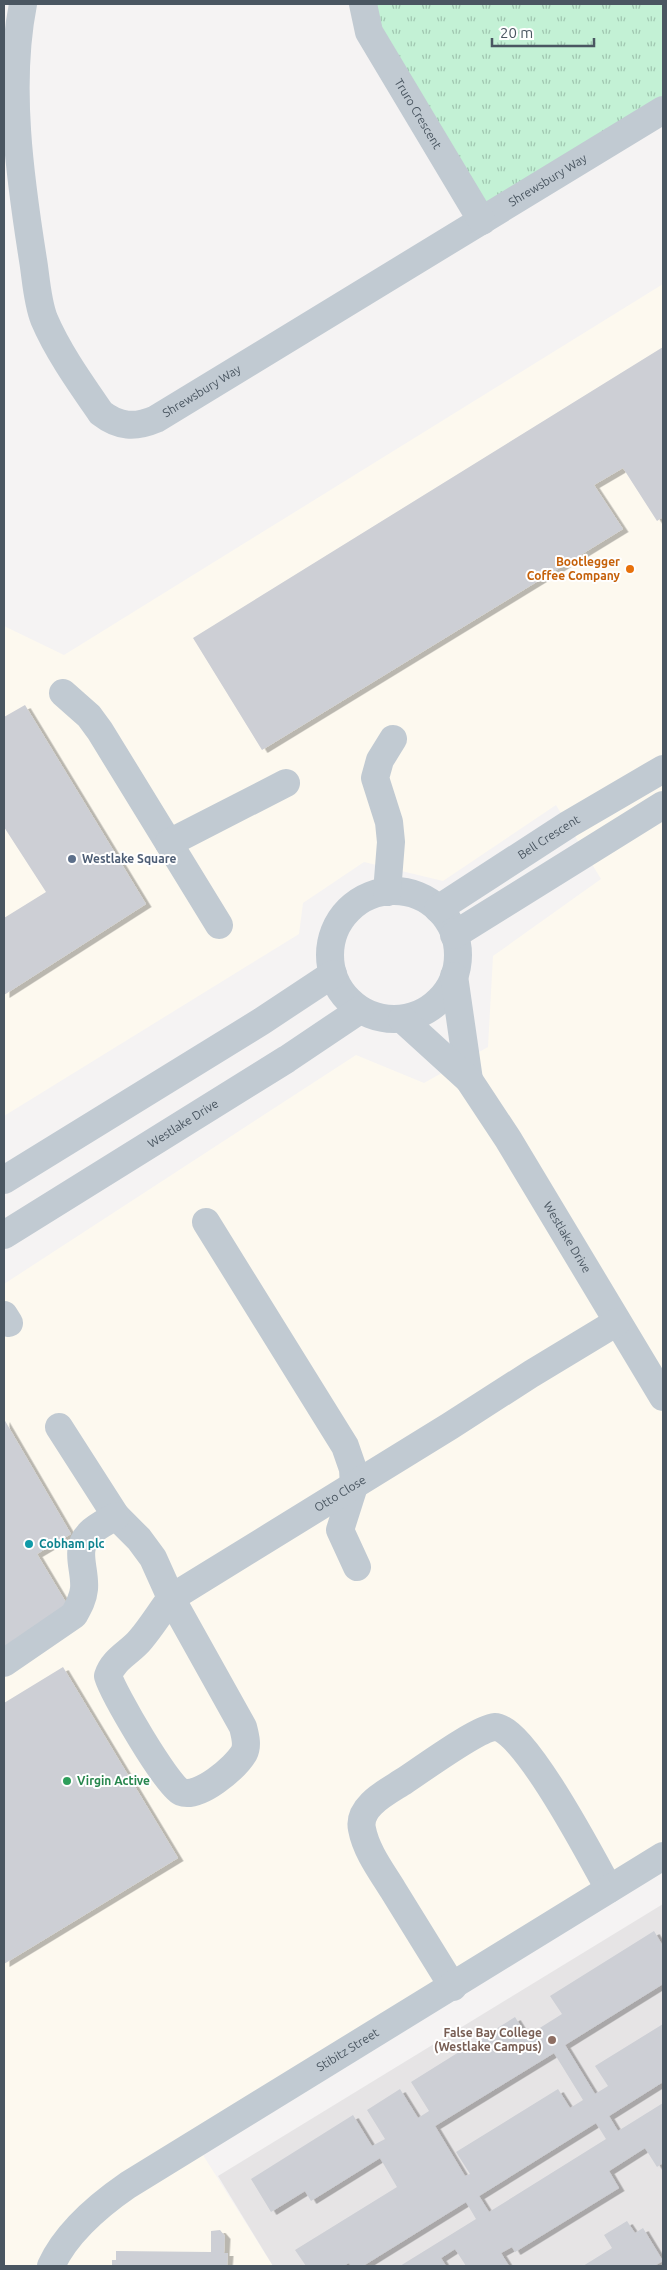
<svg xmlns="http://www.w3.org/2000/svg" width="667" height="2270" font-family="Ubuntu,sans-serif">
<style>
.commercial{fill:#fdf9ef}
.education{fill:#e6e4e5}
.park{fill:url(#park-tufts)}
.building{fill:#cdcfd5;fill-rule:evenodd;filter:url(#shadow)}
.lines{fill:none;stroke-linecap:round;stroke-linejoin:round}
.minor{stroke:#c1cad2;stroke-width:28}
.food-dot{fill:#e8710a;stroke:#fff;stroke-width:2}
.service-dot{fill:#5c6f8a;stroke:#fff;stroke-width:2}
.culture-dot{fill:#0f9aa8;stroke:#fff;stroke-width:2}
.leisure-dot{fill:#2e9e5b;stroke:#fff;stroke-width:2}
.education-dot{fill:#8d6e63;stroke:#fff;stroke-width:2}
.labels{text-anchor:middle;stroke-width:4;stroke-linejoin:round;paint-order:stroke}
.street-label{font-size:12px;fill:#4a5661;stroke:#fff}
.food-label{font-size:12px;font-weight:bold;fill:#c56008;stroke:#fff;text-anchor:end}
.service-label{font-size:12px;font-weight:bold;fill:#4e5e75;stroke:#fff;text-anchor:start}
.culture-label{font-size:12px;font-weight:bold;fill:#0d838f;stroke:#fff;text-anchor:start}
.leisure-label{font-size:12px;font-weight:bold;fill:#27864d;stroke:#fff;text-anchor:start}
.education-label{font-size:12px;font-weight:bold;fill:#785e54;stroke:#fff;text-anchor:end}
</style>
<defs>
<pattern id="park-tufts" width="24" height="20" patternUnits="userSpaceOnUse" patternTransform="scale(1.25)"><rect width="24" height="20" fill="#c3f1d5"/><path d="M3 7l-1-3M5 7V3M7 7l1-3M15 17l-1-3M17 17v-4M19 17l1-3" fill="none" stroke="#a0c6b0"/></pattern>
<filter id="shadow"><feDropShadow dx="5.5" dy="3" stdDeviation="0" flood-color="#0004"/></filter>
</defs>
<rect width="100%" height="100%" fill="#f5f3f3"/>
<path class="commercial" d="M663,284V1856L196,2144L273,2266H4V1284L356,1055L424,1083L488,1047L493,956L601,879L556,805L443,881L364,862L303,903L299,934L4,1116V626L64,655Z"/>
<path class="education" d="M663,1904V2266H273L218,2176Z"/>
<path class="park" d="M363,4H663V110L482,221Z"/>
<path class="building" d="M663,347V517L657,521L623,468L594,485L623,529L262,750L193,638Z
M25,705L146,904L4,995V918L46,892L4,827V717Z
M4,1419L71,1534L37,1554L67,1604L4,1648Z
M63,1667L178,1858L4,1964V1703Z
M654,1931L663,1946V1984L565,2045L595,2094L608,2086L595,2066L663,2024V2082L609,2116L618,2131L663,2103V2163L657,2167L645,2148L609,2171L619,2188L515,2252L512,2247L501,2253L509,2266H466L455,2249L441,2258L446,2266H400L476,2219L466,2202L363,2266H351L349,2263L343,2266H306L295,2250L397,2187L380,2158L311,2201L305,2191L271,2212L251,2179L353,2115L372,2146L385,2139L367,2110L400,2089L418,2118L429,2111L411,2082L515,2017L527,2036L562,2014L550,1996ZM554,2053L583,2100L570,2108L558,2089L456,2152L470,2174L465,2176L435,2126ZM596,2123L606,2139L489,2212L479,2196Z
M627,2221L635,2233L643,2228L663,2261L654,2266H583L612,2248L604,2235Z
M220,2230L225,2236L224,2253H228L227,2266H112V2260H116V2251L211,2252V2231Z"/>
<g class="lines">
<g class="minor">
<path id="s1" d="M23,4C7,85 20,178 33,260C36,278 37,301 44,319C58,352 81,384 101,413C119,427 135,428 156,419L663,110"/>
<path id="s2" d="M363,4L369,32L482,221"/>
<path d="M63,693L89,716L100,731L219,925"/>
<path d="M169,843L286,783"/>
<circle cx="394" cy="955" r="64"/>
<path d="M387,892L391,842L389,822L375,778L380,760L393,739"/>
<path id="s3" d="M438,909L569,824L663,769"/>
<path d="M454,935L663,805"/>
<path d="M454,976L469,1080"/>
<path id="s4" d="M402,1019L469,1080L508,1139L663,1397"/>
<path d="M4,1180L262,1021L333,974"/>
<path d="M206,1222L345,1446L353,1469L354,1486L340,1530L357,1567"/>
<path id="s5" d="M4,1235L287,1059L360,1010"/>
<path d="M4,1315L9,1323"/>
<path id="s6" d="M59,1427L116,1516L139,1539L153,1558L171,1598L243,1727C245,1735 248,1745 244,1753C235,1768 199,1799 181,1792C167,1786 113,1693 108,1676C113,1659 131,1652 141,1639C152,1626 161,1611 171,1598L450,1426L531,1374L617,1322"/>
<path d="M4,1663L74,1615C79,1606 83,1599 84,1589C86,1569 73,1550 90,1533C97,1526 108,1521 116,1516"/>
<path d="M453,1987C433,1955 413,1922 393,1890C382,1872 366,1851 362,1829C357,1806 389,1791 404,1781C421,1770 478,1728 495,1727C524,1727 594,1862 609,1889"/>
<path id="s7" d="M51,2266C66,2233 99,2205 128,2185L663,1856"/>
</g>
</g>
<circle class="food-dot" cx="630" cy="569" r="5"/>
<circle class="service-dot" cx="72" cy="859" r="5"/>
<circle class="culture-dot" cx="29" cy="1544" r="5"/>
<circle class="leisure-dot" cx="67" cy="1781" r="5"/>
<circle class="education-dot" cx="552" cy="2040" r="5"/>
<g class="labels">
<g class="street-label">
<text dy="4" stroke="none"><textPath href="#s2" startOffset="124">Truro Crescent</textPath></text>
<text dy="4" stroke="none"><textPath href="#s1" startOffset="945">Shrewsbury Way</textPath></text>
<text dy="4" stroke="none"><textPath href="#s1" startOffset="540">Shrewsbury Way</textPath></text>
<text dy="4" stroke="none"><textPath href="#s3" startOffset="132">Bell Crescent</textPath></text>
<text dy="4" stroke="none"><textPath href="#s5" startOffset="211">Westlake Drive</textPath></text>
<text dy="4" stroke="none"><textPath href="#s4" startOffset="276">Westlake Drive</textPath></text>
<text dy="4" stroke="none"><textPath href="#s6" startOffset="895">Otto Close</textPath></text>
<text dy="4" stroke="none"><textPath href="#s7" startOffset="371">Stibitz Street</textPath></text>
</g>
<g class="food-label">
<text x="620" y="566">Bootlegger<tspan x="620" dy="14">Coffee Company</tspan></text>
</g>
<g class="service-label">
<text x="82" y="863">Westlake Square</text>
</g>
<g class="culture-label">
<text x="39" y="1548">Cobham plc</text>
</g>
<g class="leisure-label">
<text x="77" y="1785">Virgin Active</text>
</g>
<g class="education-label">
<text x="542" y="2037">False Bay College<tspan x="542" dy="14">(Westlake Campus)</tspan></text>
</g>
</g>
<rect width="667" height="2270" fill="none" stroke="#4a5661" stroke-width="10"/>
<path d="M492 38v8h102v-8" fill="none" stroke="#4a5661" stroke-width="2.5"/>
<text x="500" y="38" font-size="15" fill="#4a5661" stroke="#ffffff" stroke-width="4" paint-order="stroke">20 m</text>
</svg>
